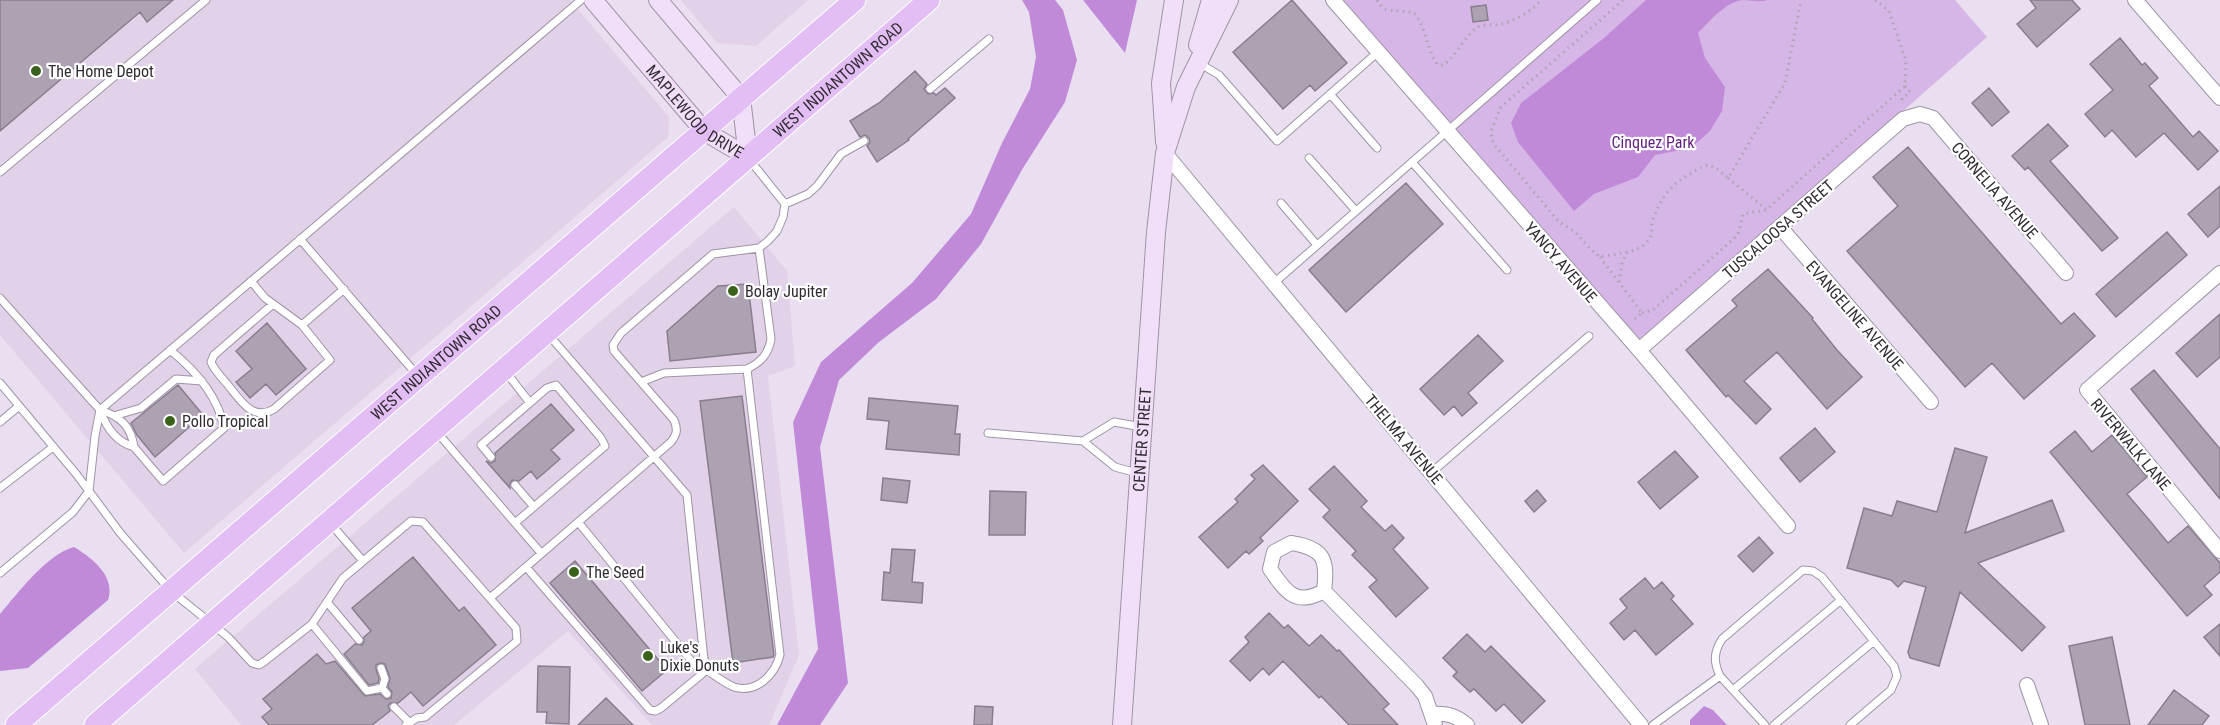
<svg xmlns="http://www.w3.org/2000/svg" width="2220" height="725" font-family="'Roboto Condensed',sans-serif">
<style>
.built{fill:#e1d1e9}
.green{fill:#d6b6e7}
.water{fill:#c08ad9}
.building{fill:#aca2b2;stroke:#897e8e;stroke-width:1.5}
.lines{fill:none;stroke-linecap:round;stroke-linejoin:round}
.lane-casing{stroke:#9e94a4;stroke-width:9}
.street-casing{stroke:#9e94a4;stroke-width:16}
.secondary-casing{stroke:#9e94a4;stroke-width:20}
.primary-casing{stroke:#fff;stroke-width:23}
.path{stroke:#ada4b1;stroke-width:3;stroke-dasharray:1.5 4.5;stroke-linecap:butt}
.lane{stroke:#fff;stroke-width:7}
.street{stroke:#fff;stroke-width:14}
.secondary{stroke:#f1dff9;stroke-width:18}
.primary{stroke:#e2bef4;stroke-width:21}
.poi-dot{fill:#3a621d;stroke:#fff;stroke-width:2}
.labels{text-anchor:middle;stroke-width:4.5;stroke-linejoin:round;paint-order:stroke}
.poi-label{font-size:16px;fill:#312c33;stroke:#fff;text-anchor:start}
.street-label{font-size:16px;fill:#312c33;stroke:#fff}
.park-label{font-size:16px;fill:#63207e;stroke:#fff}
</style>
<rect width="100%" height="100%" fill="#eadff0"/>
<path class="built" d="M0,0H570L669,117L668,137L184,553L0,335Z
M681,0H808L756,46L717,43Z
M734,207L787,271L795,366L768,376L799,655L769,725H652L568,631L454,725H241L195,669Z"/>
<path class="green" d="M1343,0H1955L1987,37L1640,343Z"/>
<path class="water" d="M1022,0H1055L1063,10L1077,60L1065,102L1023,168L981,244L936,299L879,342L839,380L820,447L848,683L820,725H777L818,649L793,422L821,362L912,283L971,214L1002,143L1030,89L1036,57L1029,12Z
M1083,0H1137L1125,53Z
M1646,0H1767C1758,3 1752,0 1743,0C1725,2 1710,21 1698,33L1705,58L1725,87L1722,111L1710,131L1691,148L1655,155L1638,177L1594,194L1574,211L1518,142L1511,123L1521,103L1604,38Z
M74,547C92,558 116,576 108,600L28,668L0,671V614C18,593 47,554 74,547Z
M1704,706L1713,710L1727,725H1690V720Z"/>
<path class="building" d="M0,0H173L147,22L140,12L0,131Z
M1292,0L1347,63L1315,91L1310,85L1283,109L1233,52Z
M2030,0H2072L2080,9L2037,47L2017,24L2036,8Z
M1486,5L1488,20L1473,22L1471,7Z
M2120,38L2142,65L2145,63L2158,78L2149,86L2193,137L2199,131L2218,151L2198,170L2164,133L2136,157L2112,130L2105,137L2085,114L2113,90L2090,64Z
M915,71L927,84L924,89L928,94L934,93L936,95L945,88L955,98L908,139L909,140L877,162L867,146L870,142L869,138L865,135L860,137L850,121L879,103Z
M1989,88L2009,112L1992,126L1972,103Z
M2048,124L2068,146L2050,161L2118,238L2102,251L2028,167L2025,170L2012,156Z
M1908,147L2061,324L2074,313L2095,336L2024,399L1992,363L1965,387L1847,251L1898,206L1873,177Z
M1406,183L1443,224L1346,312L1309,270Z
M2220,186V226L2208,237L2188,214Z
M2167,232L2187,255L2116,317L2096,294Z
M1768,269L1813,318L1812,319L1837,350L1862,377L1827,409L1777,352L1744,381L1771,409L1756,424L1728,395L1726,397L1686,350L1737,306L1732,300Z
M748,284L756,352L670,361L667,331L718,286Z
M2220,314V357L2197,377L2176,353Z
M267,323L306,369L276,395L266,384L250,398L236,382L252,369L236,351Z
M1478,335L1503,361L1468,393L1477,403L1462,416L1454,406L1444,415L1420,389Z
M2154,370L2220,449V499L2131,389Z
M178,385L203,415L155,457L137,435L131,423Z
M742,396L774,655L773,657L733,663L700,401Z
M869,398L958,406L955,434H960L959,455L886,449L889,421L867,419Z
M551,404L574,430L551,450L560,459L537,479L531,471L519,481L512,480L510,484V488L486,461L491,463L495,461V453Z
M1815,428L1835,452L1800,482L1780,458Z
M2075,431L2092,452L2112,435L2147,477L2127,494L2150,521L2168,543L2188,526L2220,563V572L2204,586L2212,595L2187,616L2050,452Z
M1955,448L1987,457L1965,533L2052,500L2064,531L1978,563L2045,627L2022,651L1960,592L1939,666L1910,658L1908,652L1926,587L1904,581L1898,587L1891,580L1847,568L1864,508L1892,516L1897,501L1937,512Z
M1675,451L1698,477L1660,509L1638,482Z
M1263,465L1298,501L1260,538L1263,541L1249,554L1246,551L1228,568L1199,537L1238,502L1235,499L1255,479L1251,475Z
M1334,466L1367,501L1361,507L1385,531L1392,525L1404,538L1393,549L1428,588L1396,617L1369,587L1377,580L1352,555L1356,551L1323,517L1330,510L1309,489Z
M883,478L910,481L907,503L881,500Z
M1537,490L1546,501L1534,512L1525,501Z
M990,491L1026,492L1025,535H989Z
M1759,537L1773,553L1753,572L1738,556Z
M892,549L915,550L912,582L923,583L922,603L882,600L884,572L890,573Z
M413,557L459,611L464,607L496,645L423,706L411,692L398,703H390L388,706L390,711L372,725H269L262,717L272,709L263,699L317,654L326,664L335,661L365,696L380,694L386,699L391,698L392,692L388,687L390,678L385,664L380,663L376,665V669L379,679L378,683L369,685L344,654L355,644L362,645L364,641V637L371,631L352,608Z
M575,561L667,670L642,691L550,583Z
M1645,578L1654,589L1662,582L1674,596L1671,599L1693,624L1656,655L1635,630L1624,640L1610,623L1627,608L1620,599Z
M1269,613L1284,628L1288,625L1309,646L1321,635L1337,651L1339,650L1389,704L1383,709L1398,725H1349L1321,696L1319,698L1283,661L1269,675L1263,668L1250,681L1230,661L1249,642L1245,637Z
M2220,624V656L2204,637Z
M1467,634L1485,652L1491,646L1545,701L1522,723L1504,704L1496,711L1474,689L1470,692L1453,676L1457,672L1443,658Z
M2112,637L2130,725H2085L2069,646Z
M538,666L570,667L569,724L546,723L547,712H537Z
M2174,690L2209,716L2202,725H2148Z
M606,698L633,725H578Z
M975,706L993,707L992,725H974Z"/>
<g class="lines">
<g class="lane-casing">
<path id="lane" d="M1199,63L1219,75L1277,141L1378,52
M930,89L989,39
M1330,94L1377,148
M1309,158L1356,211
M1412,162L1507,270
M0,172L206,0
M1281,203L1317,245
M785,204L808,194L817,186L841,154L864,141
M300,239L418,376
M251,281L265,298L302,325L330,360L274,409C253,422 240,400 228,385C222,378 214,370 211,362L214,355L273,304
M1274,283L1597,0
M0,298L100,410C106,427 116,442 134,447C131,426 120,416 100,410
M302,325L344,289
M747,369C761,362 768,355 771,339L759,248
M506,372L530,403
M641,382L664,373L747,369L780,655C775,674 757,694 734,687C724,683 714,675 705,669
M0,383L77,475L121,534L171,591L228,637L252,663L259,665L265,661L312,624L343,578L411,521L423,522L516,628L517,641L425,717L417,718L406,725
M117,415L141,408L176,379L202,381
M0,422L19,406
M436,431L515,523L605,446L601,438L556,385L547,388L481,445L491,457
M988,433L1083,441L1114,422L1142,427
M1083,441L1115,467L1137,473
M134,447L163,481L224,428C218,395 195,370 170,350
M1432,472L1589,336
M515,485L534,507
M0,488L53,447
M515,523L541,553
M579,523L702,674
M331,524L363,561
M526,567L650,710L655,711L661,708L702,674L705,669L687,495L548,334
M0,573L73,512L89,491L95,436L100,410L581,0
M490,598L671,442C677,434 678,430 674,420L614,351L613,345L621,333L713,254L759,248L768,241L777,231L783,217L785,204L749,159
M327,602L359,640
M312,624L367,691L382,688L387,694
M381,668L385,679L382,688
M1733,690L1841,600
M394,707L409,722
M1653,725L1720,676
M1765,725L1720,676C1713,661 1714,652 1722,639L1803,570L1813,571L1822,577L1894,666L1897,676L1891,690L1850,725
M1774,725L1874,641"/>
</g>
<g class="street-casing">
<path id="street" d="M1333,0L1639,350L1788,526
M2135,0L2220,98
M1165,153L1641,725
M1780,227L1931,402
M2220,273L2087,390L2220,551
M1639,350L1903,119L1920,114L1933,118L2066,273
M1291,543C1324,548 1328,559 1324,591C1296,607 1286,592 1270,569L1274,552Z
M1324,591L1417,686L1425,696L1435,725
M2027,685L2041,725
M1432,714C1447,713 1455,715 1467,725"/>
</g>
<g class="secondary-casing">
<g id="secondary">
<path id="s1" d="M593,0L704,131L748,157"/>
<path d="M658,0L741,98L748,157"/>
<path d="M1198,45L1211,0"/>
<path d="M1165,142L1161,83L1174,0"/>
<path id="s2" d="M1122,725L1156,232L1165,153L1186,87L1229,0"/>
</g>
</g>
<g class="primary-casing">
<g id="primary">
<path id="s3" d="M16,725L855,0"/>
<path id="s4" d="M95,725L929,0"/>
</g>
</g>
<path class="path" d="M1377,0C1385,16 1399,8 1414,13C1427,28 1426,49 1438,65H1443C1455,58 1464,36 1478,27C1486,23 1493,26 1501,24C1515,21 1532,11 1541,0
M1623,0L1500,108L1491,132L1493,143L1559,222L1575,232L1591,250L1600,257C1614,254 1639,253 1648,241C1654,234 1650,227 1653,219C1664,189 1679,178 1707,165L1716,168L1728,178L1785,83L1801,0
M1905,86L1910,92L1902,99L1905,103
M1728,178L1766,209
M1600,257L1642,313L1632,321
M1619,282L1622,264L1627,252
M1642,313L1653,310L1738,235L1743,214L1766,210L1905,86L1906,61L1889,11L1877,1L1874,0"/>
<use href="#lane" class="lane"/>
<use href="#street" class="street"/>
<use href="#secondary" class="secondary"/>
<use href="#primary" class="primary"/>
</g>
<g class="poi-dot">
<circle cx="36" cy="71" r="6"/>
<circle cx="733" cy="291" r="6"/>
<circle cx="170" cy="421" r="6"/>
<circle cx="574" cy="572" r="6"/>
<circle cx="648" cy="656" r="6"/>
</g>
<g class="labels">
<g class="poi-label">
<text x="48" y="77">The Home Depot</text>
<text x="745" y="297">Bolay Jupiter</text>
<text x="182" y="427">Pollo Tropical</text>
<text x="586" y="578">The Seed</text>
<text x="660" y="653">Luke's<tspan x="660" dy="18">Dixie Donuts</tspan></text>
</g>
<g class="street-label">
<text dy="6" stroke="none"><textPath href="#s4" startOffset="984">WEST INDIANTOWN ROAD</textPath></text>
<text dy="6" stroke="none"><textPath href="#s1" startOffset="152">MAPLEWOOD DRIVE</textPath></text>
<text transform="translate(1995 190) rotate(49)" y="6">CORNELIA AVENUE</text>
<text transform="translate(1778 229) rotate(-41)" y="6">TUSCALOOSA STREET</text>
<text transform="translate(1561 262) rotate(49)" y="6">YANCY AVENUE</text>
<text transform="translate(1855 315) rotate(49)" y="6">EVANGELINE AVENUE</text>
<text dy="6" stroke="none"><textPath href="#s3" startOffset="555">WEST INDIANTOWN ROAD</textPath></text>
<text dy="6" stroke="none"><textPath href="#s2" startOffset="286">CENTER STREET</textPath></text>
<text transform="translate(1404 439) rotate(50)" y="6">THELMA AVENUE</text>
<text transform="translate(2131 444) rotate(50)" y="6">RIVERWALK LANE</text>
</g>
<g class="park-label">
<text x="1653" y="148">Cinquez Park</text>
</g>
</g>
</svg>
